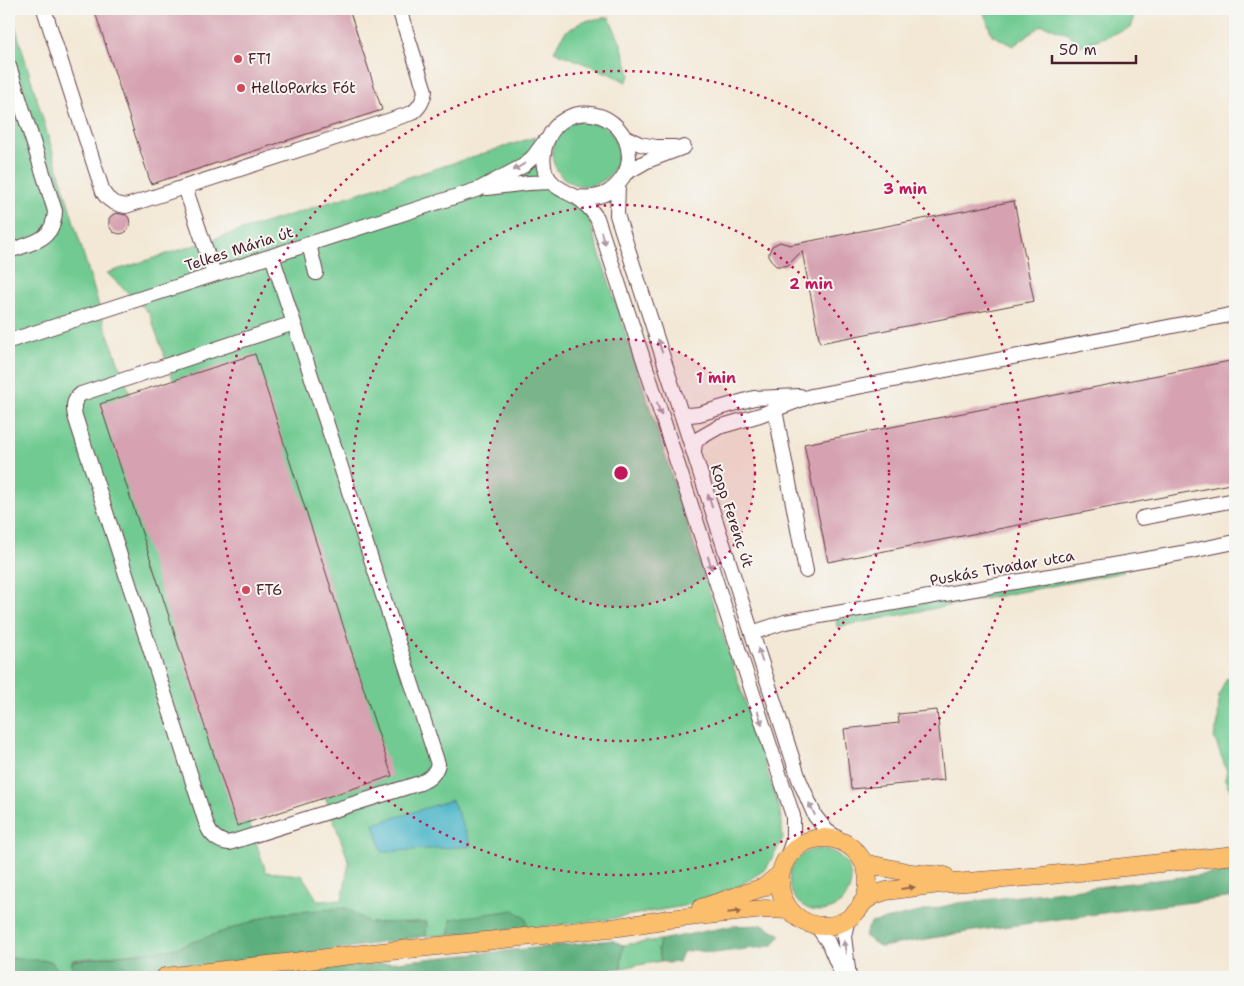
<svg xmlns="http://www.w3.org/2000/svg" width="1244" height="986" font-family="'Shantell Sans',sans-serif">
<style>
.green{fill:#70ca91;stroke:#5d745e}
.forest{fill:#5cae7b;stroke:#536653}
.water{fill:#4bb5c8;stroke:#4a6a7a}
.building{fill:#d6a2b1}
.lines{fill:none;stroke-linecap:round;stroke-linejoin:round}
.minor-casing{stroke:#633d44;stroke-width:16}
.major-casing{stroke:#633d44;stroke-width:19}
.minor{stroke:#fff;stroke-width:14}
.major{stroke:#fabe6d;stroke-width:18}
.oneway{fill:#ae9aa0}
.oneway2{fill:#996749}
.ring{fill:none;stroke:#c2185b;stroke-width:2.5;stroke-dasharray:2.5 5}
.poi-dot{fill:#d1495b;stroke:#f6f6f2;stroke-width:2}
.labels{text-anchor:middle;stroke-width:4;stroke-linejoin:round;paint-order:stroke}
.poi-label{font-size:15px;fill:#4a1f2b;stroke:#f6f6f2;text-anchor:start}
.street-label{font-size:15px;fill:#4a1f2b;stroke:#f6f6f2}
.centre{fill:#c2185b;stroke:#f6f6f2;stroke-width:2.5}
.ring-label{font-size:15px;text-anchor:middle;font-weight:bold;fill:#c2185b;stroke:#f6f6f2;stroke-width:4;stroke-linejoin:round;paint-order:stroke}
</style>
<rect width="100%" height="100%" fill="#f6f6f2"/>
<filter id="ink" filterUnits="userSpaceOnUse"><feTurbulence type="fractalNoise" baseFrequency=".02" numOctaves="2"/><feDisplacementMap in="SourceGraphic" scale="10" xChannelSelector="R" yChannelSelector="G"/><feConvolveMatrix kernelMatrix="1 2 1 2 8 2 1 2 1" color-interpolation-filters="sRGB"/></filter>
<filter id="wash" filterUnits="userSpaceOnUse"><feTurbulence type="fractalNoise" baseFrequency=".0096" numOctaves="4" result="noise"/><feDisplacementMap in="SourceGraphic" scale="20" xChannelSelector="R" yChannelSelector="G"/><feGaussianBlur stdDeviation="1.12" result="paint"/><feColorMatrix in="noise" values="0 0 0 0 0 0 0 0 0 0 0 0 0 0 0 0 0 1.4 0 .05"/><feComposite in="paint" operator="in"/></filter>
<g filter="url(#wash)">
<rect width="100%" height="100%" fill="#f3e8d5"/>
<path class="green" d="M9,9H10L105,326L193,564L185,630L266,872L302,875L318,901L342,900L349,862L149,313L107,273L535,137C534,147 534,163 538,172C547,192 567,202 586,211L780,811L783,838L766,869L738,887L718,896L684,906L603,920L529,928L452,919L450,935L426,936L427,922L370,923L346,908L274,914L173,949L72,960V977H63L51,961L9,958Z
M1000,9H1136L1130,28L1080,46L1068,33L1042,25L1013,46L992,35L984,13Z
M609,17L621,44L630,75L626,82C603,69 577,62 554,51L565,32L584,21Z
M552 153a33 33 0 1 1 66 0a33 33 0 1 1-66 0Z
M1123,565L1124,572L837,627L836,620Z
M1235,675V804L1232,793L1225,780L1227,771L1214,737L1218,723L1219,695L1226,679Z
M789 880a31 31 0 1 1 62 0a31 31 0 1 1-62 0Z
M660,940L658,950L661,961L621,968L623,945Z"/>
<path class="forest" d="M1235,871V897L1132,909L967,932L881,947L864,936L871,923L958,903Z
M346,908L370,923L427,922L426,936L269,960L72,977V961L173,949L274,914Z
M514,910L525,918L529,928L450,935L451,919Z
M764,925L781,935L772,946L714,953L693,950L683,952L679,962L668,963L661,961L658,950L660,940L732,926Z
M612,940L623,945L621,968L540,977H250Z
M9,958L51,961L63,977H9Z"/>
<path class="water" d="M452,800L472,846L382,852L374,824Z"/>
<g id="blocks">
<path class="building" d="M94,9H349L382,110L151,184Z
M1014,201L1034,301L820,343L802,251L788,265L784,266H776L773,263L769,257V253L772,246L780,242L790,245Z
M116,213L126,215L129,218L130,225L127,231L124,233L120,234L113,232L109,226V219L111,216Z
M255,354L392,776L237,826L100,404Z
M1235,360V483L828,562L804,444Z
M937,710L944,780L851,789L844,729L899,723L898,714Z"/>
</g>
</g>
<g filter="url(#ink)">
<use href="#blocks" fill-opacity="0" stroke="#633d44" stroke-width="1"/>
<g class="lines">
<g class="minor-casing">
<path id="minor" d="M44,9L103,192C108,201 115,204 126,206L412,113C420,107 423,101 425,91L399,9
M9,66L55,211C54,241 32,243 9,251
M625,137L640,144L656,147H675
M626,173L647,161L684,147
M618,185L617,215L799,779L815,816L827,831L845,843
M185,187L214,274
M487,188L529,183L552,182
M577,197C598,199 611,195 623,177C627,171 629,163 629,156C627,109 564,97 547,141C543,150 542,165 546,174C554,188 563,190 576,197C583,201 592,211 597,218L793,816V840L787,857
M309,244L316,273
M272,256L438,764C435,775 429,779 420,783L229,843C219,842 211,836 207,826L75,416C73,407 73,400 81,394L294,323
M9,341L479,189L523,166L533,157L545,141
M775,410L806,571
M682,414L690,415L699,414L754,398L800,396
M694,451L695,443L698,439L719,427L760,415L811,396L1235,314
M1142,518L1235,500
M752,633L785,622L1182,553L1235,542
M848,918L844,936L849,977
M816,925L828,942L843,977"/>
</g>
<g class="major-casing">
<path id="major" d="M780 882a44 44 0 1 1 88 0a44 44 0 1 1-88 0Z
M864,863L911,873L945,876
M862,903L874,895L886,891L940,884L1042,876L1235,855
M701,908L764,887L780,874
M165,977L343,956L619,927L669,919L765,909L790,910"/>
</g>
<use href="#minor" class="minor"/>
<use href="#major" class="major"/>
</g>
<defs><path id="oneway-solid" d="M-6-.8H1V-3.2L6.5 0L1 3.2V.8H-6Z" transform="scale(1.25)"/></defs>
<g class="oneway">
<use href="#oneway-solid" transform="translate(519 167) rotate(149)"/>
<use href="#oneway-solid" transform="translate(603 238) rotate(72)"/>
<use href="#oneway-solid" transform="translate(660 346) rotate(-108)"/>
<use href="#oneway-solid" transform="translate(659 409) rotate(72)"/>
<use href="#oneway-solid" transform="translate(710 501) rotate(-108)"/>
<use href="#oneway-solid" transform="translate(710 563) rotate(72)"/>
<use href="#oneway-solid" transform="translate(760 655) rotate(-108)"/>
<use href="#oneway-solid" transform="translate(760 718) rotate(72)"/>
<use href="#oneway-solid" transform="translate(812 809) rotate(-115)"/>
<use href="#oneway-solid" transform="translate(845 947) rotate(-97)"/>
</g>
<g class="oneway2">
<use href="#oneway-solid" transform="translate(908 888) rotate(-7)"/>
<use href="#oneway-solid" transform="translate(735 912) rotate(-6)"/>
</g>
</g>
<circle cx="621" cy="473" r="134" fill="#c2185b" fill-opacity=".12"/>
<g class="ring">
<circle cx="621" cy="473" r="134"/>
<circle cx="621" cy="473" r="268"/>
<circle cx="621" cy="473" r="402"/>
</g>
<g class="poi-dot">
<circle cx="238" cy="59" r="5"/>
<circle cx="241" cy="88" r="5"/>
<circle cx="246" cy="590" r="5"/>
</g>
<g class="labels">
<g class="poi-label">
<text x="248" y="64">FT1</text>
<text x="251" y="93">HelloParks Fót</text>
<text x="256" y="595">FT6</text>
</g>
<g class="street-label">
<text transform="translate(239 249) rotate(-18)" y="5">Telkes Mária út</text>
<text transform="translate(732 516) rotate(72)" y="5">Kopp Ferenc út</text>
<text transform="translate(1002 568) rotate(-10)" y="5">Puskás Tivadar utca</text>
</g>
</g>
<circle cx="621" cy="473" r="8" class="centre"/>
<g class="ring-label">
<text x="905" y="194">3 min</text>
<text x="811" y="289">2 min</text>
<text x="716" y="383">1 min</text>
</g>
<rect width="1244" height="986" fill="none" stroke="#f6f6f2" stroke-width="30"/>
<path d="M1052 55v8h84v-8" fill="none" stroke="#4a1f2b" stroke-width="2.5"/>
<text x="1059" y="55" font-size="15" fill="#4a1f2b" stroke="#f6f6f2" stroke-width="4" paint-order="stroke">50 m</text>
</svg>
